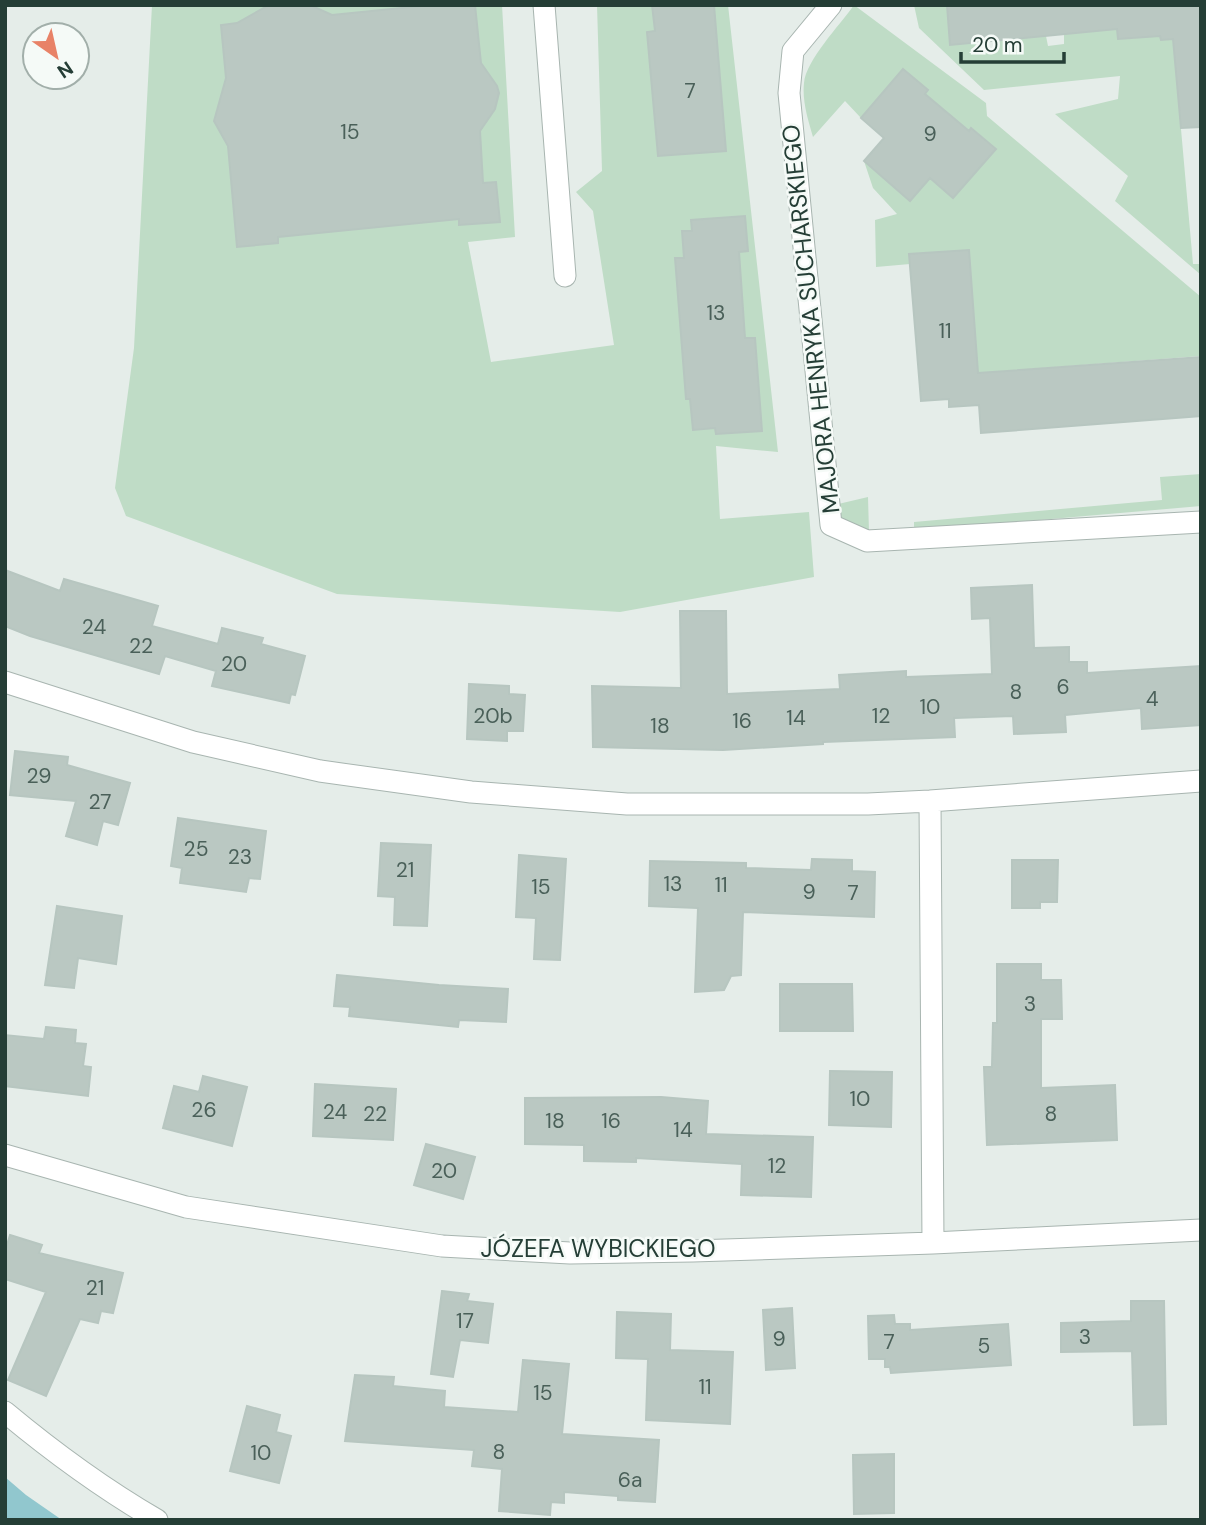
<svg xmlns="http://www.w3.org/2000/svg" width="1206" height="1525" font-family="'DM Sans',sans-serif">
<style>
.green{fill:#bfdcc6}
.water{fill:#91c7ce}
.building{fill:#bac8c2;stroke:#b7c6c0;stroke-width:2}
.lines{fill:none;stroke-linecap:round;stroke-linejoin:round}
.street-casing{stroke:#a8b5b0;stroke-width:23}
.street{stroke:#fff;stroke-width:21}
.labels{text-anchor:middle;stroke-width:5;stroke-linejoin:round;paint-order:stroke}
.number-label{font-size:21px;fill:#4a6059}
.street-label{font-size:24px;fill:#253e36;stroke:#f5faf7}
</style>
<rect width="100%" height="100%" fill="#e5ede9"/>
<path class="green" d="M152,5H502L515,237L468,242L491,362L614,345L593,211L576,192L602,171L597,5H728L778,452L716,446L720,519L809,512L814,577L620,612L337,594L126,516L115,488L134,348Z
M854,5L986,103L987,116L1201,297V356L978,373L969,250L910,254V264L876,267L875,220L897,214L873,188L864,161L910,201L930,178L953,198L996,149L972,128L969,131L925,94L928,90L903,69L861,118L845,101L813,137C808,120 802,101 804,83C806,60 840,25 854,5Z
M914,5H947L950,45L977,42L978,53L995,51L994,41L1046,36L1048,46L1064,44V34L1117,29L1118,39L1135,38L1159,25L1161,40L1173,39L1193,264H1201V275L1115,201L1128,176L1055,114L1118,99L1120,76L984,90L919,28Z
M1201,474V506L914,531V522L1162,500L1160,477Z
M868,497L869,532L848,544L834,505Z"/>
<path class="water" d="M5,1477L26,1495L62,1520H5Z"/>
<path class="building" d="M269,5H310L332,15L431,5H475L481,63L497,86L499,93L495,109L480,131L483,183L496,182L500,222L459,225V219L278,237V243L237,247L228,146L214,121L226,78L221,25L237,23Z
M652,5H714L726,151L658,156L647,32L655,31Z
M947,5H1201V127L1181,128L1173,39L1161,40L1160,36L1118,39L1117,29L950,45Z
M903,69L928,90L925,94L969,131L971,128L996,149L953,198L930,178L910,201L864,161L884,138L861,118Z
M745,216L748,251L739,252L745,338H755L762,431L716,434L715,428L693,430L690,399H686L675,258H684L682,231H692L691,220Z
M969,250L978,373L1201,357V416L981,433L979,405L949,407V399L921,401L909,254Z
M5,570L60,591L64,579L158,606L152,626L218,644L222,628L263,638L261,644L305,656L295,695L291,694L289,703L212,686L216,671L165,656L159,674L30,636L5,626Z
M1032,585L1034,648L1069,647V662H1087V673L1201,666V725L1142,729L1141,708L1065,715L1066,732L1014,734L1013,716L954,718L955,737L823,742V744L723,750L593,747L592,686L681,688L680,611H726L727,694L840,689L839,675L906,671V677L992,674L990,618L972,619L971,588Z
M469,684L509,686V694L525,695L523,731H507V741L467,739Z
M15,751L68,757L67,765L130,783L118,825L103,821L97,845L66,836L76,801L10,795Z
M178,818L266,831L260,879L249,878L246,892L180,883L182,868L171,866Z
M381,843L431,845L427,926L394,925L395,897L378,896Z
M519,855L566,859L560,960L534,959L536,918L516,917Z
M812,859L852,860V871L875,872L874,917L743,912L741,975L731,976L724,990L695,992L698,908L649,906L650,861L746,863V868L811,870Z
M1012,860H1058L1057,902H1040V908H1012Z
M57,906L122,916L116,964L78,958L74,988L45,985Z
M997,964H1041V980H1061L1062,1019H1041V1088L1115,1085L1117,1140L987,1145L984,1067H992L993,1023H997Z
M337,975L439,985L508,989L506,1022L459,1020L458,1027L349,1016L350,1007L334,1006Z
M780,984H852L853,1031H780Z
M46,1027L76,1030L75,1043L86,1044L83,1066L91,1067L88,1096L5,1086V1035L44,1039Z
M830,1071L892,1072L891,1127L829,1125Z
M203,1076L247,1087L232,1146L163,1128L174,1086L199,1092Z
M315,1084L396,1089L393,1140L313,1136Z
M661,1097L708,1101L706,1134L813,1137L811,1197L741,1195L742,1164L636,1158V1162L584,1161V1145L525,1144V1098Z
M426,1144L475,1157L463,1199L414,1185Z
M10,1235L42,1245L39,1253L123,1273L113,1313L101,1311L98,1323L80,1319L46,1396L8,1380L46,1292L5,1279V1252Z
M442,1291L469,1294L467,1301L493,1304L488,1343L460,1340L453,1377L431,1374Z
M1131,1301H1164L1166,1424L1134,1425L1132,1351L1061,1352V1323L1131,1321Z
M792,1308L795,1368L766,1370L763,1310Z
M617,1312L671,1314L670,1350L733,1352L730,1424L646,1420L648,1359L616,1358Z
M894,1315L895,1324H910V1330L1008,1324L1011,1365L891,1373L890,1367H885V1359H869L868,1316Z
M523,1360L569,1364L562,1434L659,1440L655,1502L618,1500V1496L564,1492V1503L551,1502L550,1515L499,1511L502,1469L472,1466L474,1450L345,1441L355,1375L394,1377L393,1386L445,1391L444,1407L518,1412Z
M247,1406L280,1415L276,1432L291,1436L279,1483L230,1471Z
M894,1454V1513L854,1514L853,1455Z"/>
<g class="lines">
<g class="street-casing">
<path id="street" d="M544,5L565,276
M831,5L793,51L789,93L831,525L867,541L1201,522
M5,682L193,742L320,771L471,792L627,804H868L930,801L1201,781
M930,801L933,1243
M5,1155L186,1207L442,1246L570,1253L693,1251L933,1243L1201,1230
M5,1412C53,1452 102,1488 157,1520"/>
</g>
<use href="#street" class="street"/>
</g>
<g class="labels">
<g class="number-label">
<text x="690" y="98">7</text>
<text x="350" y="139">15</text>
<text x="930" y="141">9</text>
<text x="716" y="320">13</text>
<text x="945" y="338">11</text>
<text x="94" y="634">24</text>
<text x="141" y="653">22</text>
<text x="234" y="671">20</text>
<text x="1063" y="694">6</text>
<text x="1016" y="699">8</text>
<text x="1152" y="706">4</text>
<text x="930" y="714">10</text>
<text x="493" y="723">20b</text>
<text x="881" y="723">12</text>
<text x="796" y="725">14</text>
<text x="742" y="728">16</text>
<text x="660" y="733">18</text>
<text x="39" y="783">29</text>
<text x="100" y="809">27</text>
<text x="196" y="856">25</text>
<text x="240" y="864">23</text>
<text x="405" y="877">21</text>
<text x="673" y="891">13</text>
<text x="721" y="892">11</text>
<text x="541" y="894">15</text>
<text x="809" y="899">9</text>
<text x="853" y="900">7</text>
<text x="1030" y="1011">3</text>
<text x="860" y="1106">10</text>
<text x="204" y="1117">26</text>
<text x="335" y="1119">24</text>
<text x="375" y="1121">22</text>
<text x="1051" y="1121">8</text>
<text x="555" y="1128">18</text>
<text x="611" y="1128">16</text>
<text x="683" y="1137">14</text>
<text x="777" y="1173">12</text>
<text x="444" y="1178">20</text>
<text x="95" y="1295">21</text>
<text x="465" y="1328">17</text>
<text x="1085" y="1344">3</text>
<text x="779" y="1346">9</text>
<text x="889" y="1349">7</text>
<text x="984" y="1353">5</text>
<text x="705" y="1394">11</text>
<text x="543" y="1400">15</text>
<text x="499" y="1459">8</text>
<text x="261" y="1460">10</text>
<text x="630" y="1487">6a</text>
</g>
<g class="street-label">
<text transform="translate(811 319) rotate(-96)" y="8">MAJORA HENRYKA SUCHARSKIEGO</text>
<text x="598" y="1257">JÓZEFA WYBICKIEGO</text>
</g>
</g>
<rect width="1206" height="1525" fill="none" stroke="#253e36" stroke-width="14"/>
<g transform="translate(56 56) rotate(146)"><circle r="33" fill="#f5faf7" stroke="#a2afaa" stroke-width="2"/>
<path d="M0-5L12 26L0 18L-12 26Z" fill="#e88267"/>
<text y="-10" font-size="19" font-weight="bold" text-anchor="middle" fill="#253e36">N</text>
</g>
<path d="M961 52v10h103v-10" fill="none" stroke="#253e36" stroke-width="3.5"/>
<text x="972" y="52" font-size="21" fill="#253e36" stroke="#f5faf7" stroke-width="5" paint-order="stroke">20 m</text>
</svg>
